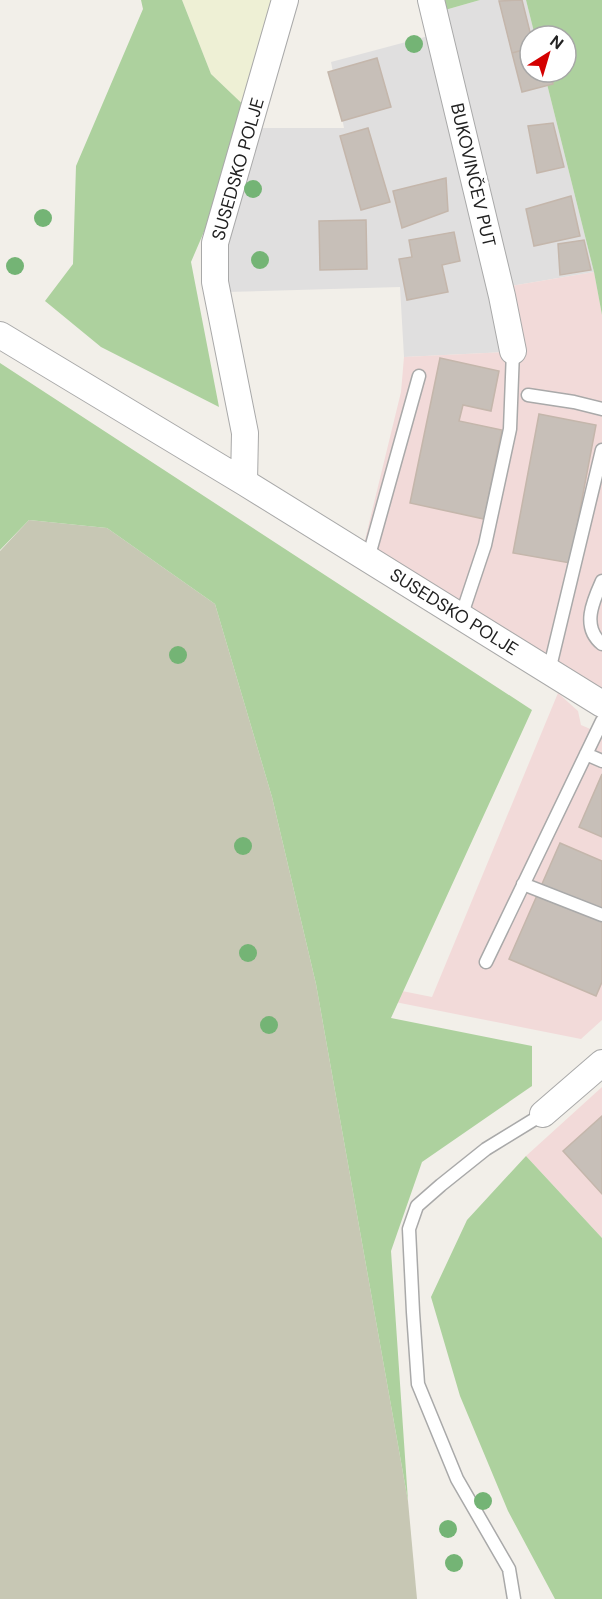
<svg xmlns="http://www.w3.org/2000/svg" width="602" height="1599" font-family="'DM Sans',sans-serif">
<style>
.residential{fill:#e0dfdf}
.commercial{fill:#f2dad9}
.construction{fill:#c7c7b4}
.farmland{fill:#eef0d5}
.forest{fill:#add19e}
.building{fill:#c7bfb8;stroke:#c4b6ab;stroke-width:1.5}
.lines{fill:none;stroke-linecap:round;stroke-linejoin:round}
.lane-casing{stroke:#a9a9a9;stroke-width:15}
.street-casing{stroke:#a9a9a9;stroke-width:28}
.lane{stroke:#fff;stroke-width:12}
.street{stroke:#fff;stroke-width:26}
.tree{fill:#74b475}
.labels{text-anchor:middle;stroke-width:6;stroke-linejoin:round;paint-order:stroke}
.street-label{font-size:18px;fill:#222;stroke:#fff}
</style>
<rect width="100%" height="100%" fill="#f2efe9"/>
<path class="residential" d="M480,0H526L535,36H530V72H544L594,272L494,289L506,352L404,357L400,287L226,292L225,246L258,128H344L331,62L451,30L445,10Z"/>
<path class="commercial" d="M594,272L602,315V691L364,544L401,392L404,357L506,352L493,289Z
M558,693L578,711L581,725L602,734V1020L581,1039L380,999L382,987L432,997Z
M602,1087V1238L526,1156Z"/>
<path class="construction" d="M29,520L107,528L215,604L272,797L316,984L408,1501L417,1599H0V551Z"/>
<path class="farmland" d="M182,0H275L245,107L211,74Z"/>
<path class="forest" d="M141,0H182L211,74L254,115L191,262L219,407L101,347L45,301L73,264L76,166L143,9Z
M443,0H480L445,10Z
M526,0H602V315L594,272L544,72H566V36H535Z
M0,363L532,710L391,1018L532,1046V1086L422,1162L391,1251L408,1501L316,984L272,797L215,604L107,528L29,520L0,550Z
M526,1156L602,1238V1599H555L508,1511L460,1396L431,1297L467,1220Z"/>
<path class="building" d="M522,0L531,36L530,48L512,53L499,1Z
M530,48V72H550L553,84L522,92L512,53Z
M377,58L391,107L342,121L328,72Z
M553,123L564,167L537,173L528,126Z
M368,128L390,202L361,210L340,136Z
M446,178L448,211L402,228L393,191Z
M571,196L580,236L534,246L526,209Z
M366,220L367,269L320,270L319,221Z
M454,232L460,261L442,265L448,292L407,300L399,259L412,257L409,240Z
M584,240L591,270L560,275L558,244Z
M440,358L499,371L491,411L463,405L459,421L502,430L484,519L410,503Z
M539,414L596,425L570,563L513,553Z
M602,774V837L579,827Z
M560,843L602,861V982L596,996L509,959Z
M602,1116V1194L563,1151Z"/>
<g class="lines">
<g class="lane-casing">
<path id="lane" d="M528,395L574,402L602,409
M368,559L419,376
M602,581C593,601 581,627 602,644
M461,617L485,545L510,429L513,351
M549,671L602,450
M586,754L602,761
M523,884L602,915
M486,962L602,721
M514,1599L509,1569L457,1479L418,1384L413,1312L409,1229L417,1206L441,1185L486,1149L543,1114"/>
</g>
<g class="street-casing">
<path id="street" d="M431,0L502,296L513,351
M0,335L244,482L602,704
M244,482L245,433L215,282V243L285,0
M543,1114L602,1063"/>
</g>
<use href="#lane" class="lane"/>
<use href="#street" class="street"/>
</g>
<g class="tree">
<circle cx="414" cy="44" r="9"/>
<circle cx="253" cy="189" r="9"/>
<circle cx="43" cy="218" r="9"/>
<circle cx="260" cy="260" r="9"/>
<circle cx="15" cy="266" r="9"/>
<circle cx="178" cy="655" r="9"/>
<circle cx="243" cy="846" r="9"/>
<circle cx="248" cy="953" r="9"/>
<circle cx="269" cy="1025" r="9"/>
<circle cx="483" cy="1501" r="9"/>
<circle cx="448" cy="1529" r="9"/>
<circle cx="454" cy="1563" r="9"/>
</g>
<g class="labels">
<g class="street-label">
<text transform="translate(238 169) rotate(-74)" y="6">SUSEDSKO POLJE</text>
<text transform="translate(473 175) rotate(77)" y="6">BUKOVINČEV PUT</text>
<text transform="translate(454 612) rotate(32)" y="6">SUSEDSKO POLJE</text>
</g>
</g>
<g transform="translate(548 54) rotate(37)"><circle r="28" fill="#ffffff" stroke="#a7a7a7" stroke-width="1.5"/>
<path d="M0-4.5L10 22L0 15L-10 22Z" fill="#d40000"/>
<text y="-9" font-size="16" font-weight="bold" text-anchor="middle" fill="#222222">N</text>
</g>
</svg>
